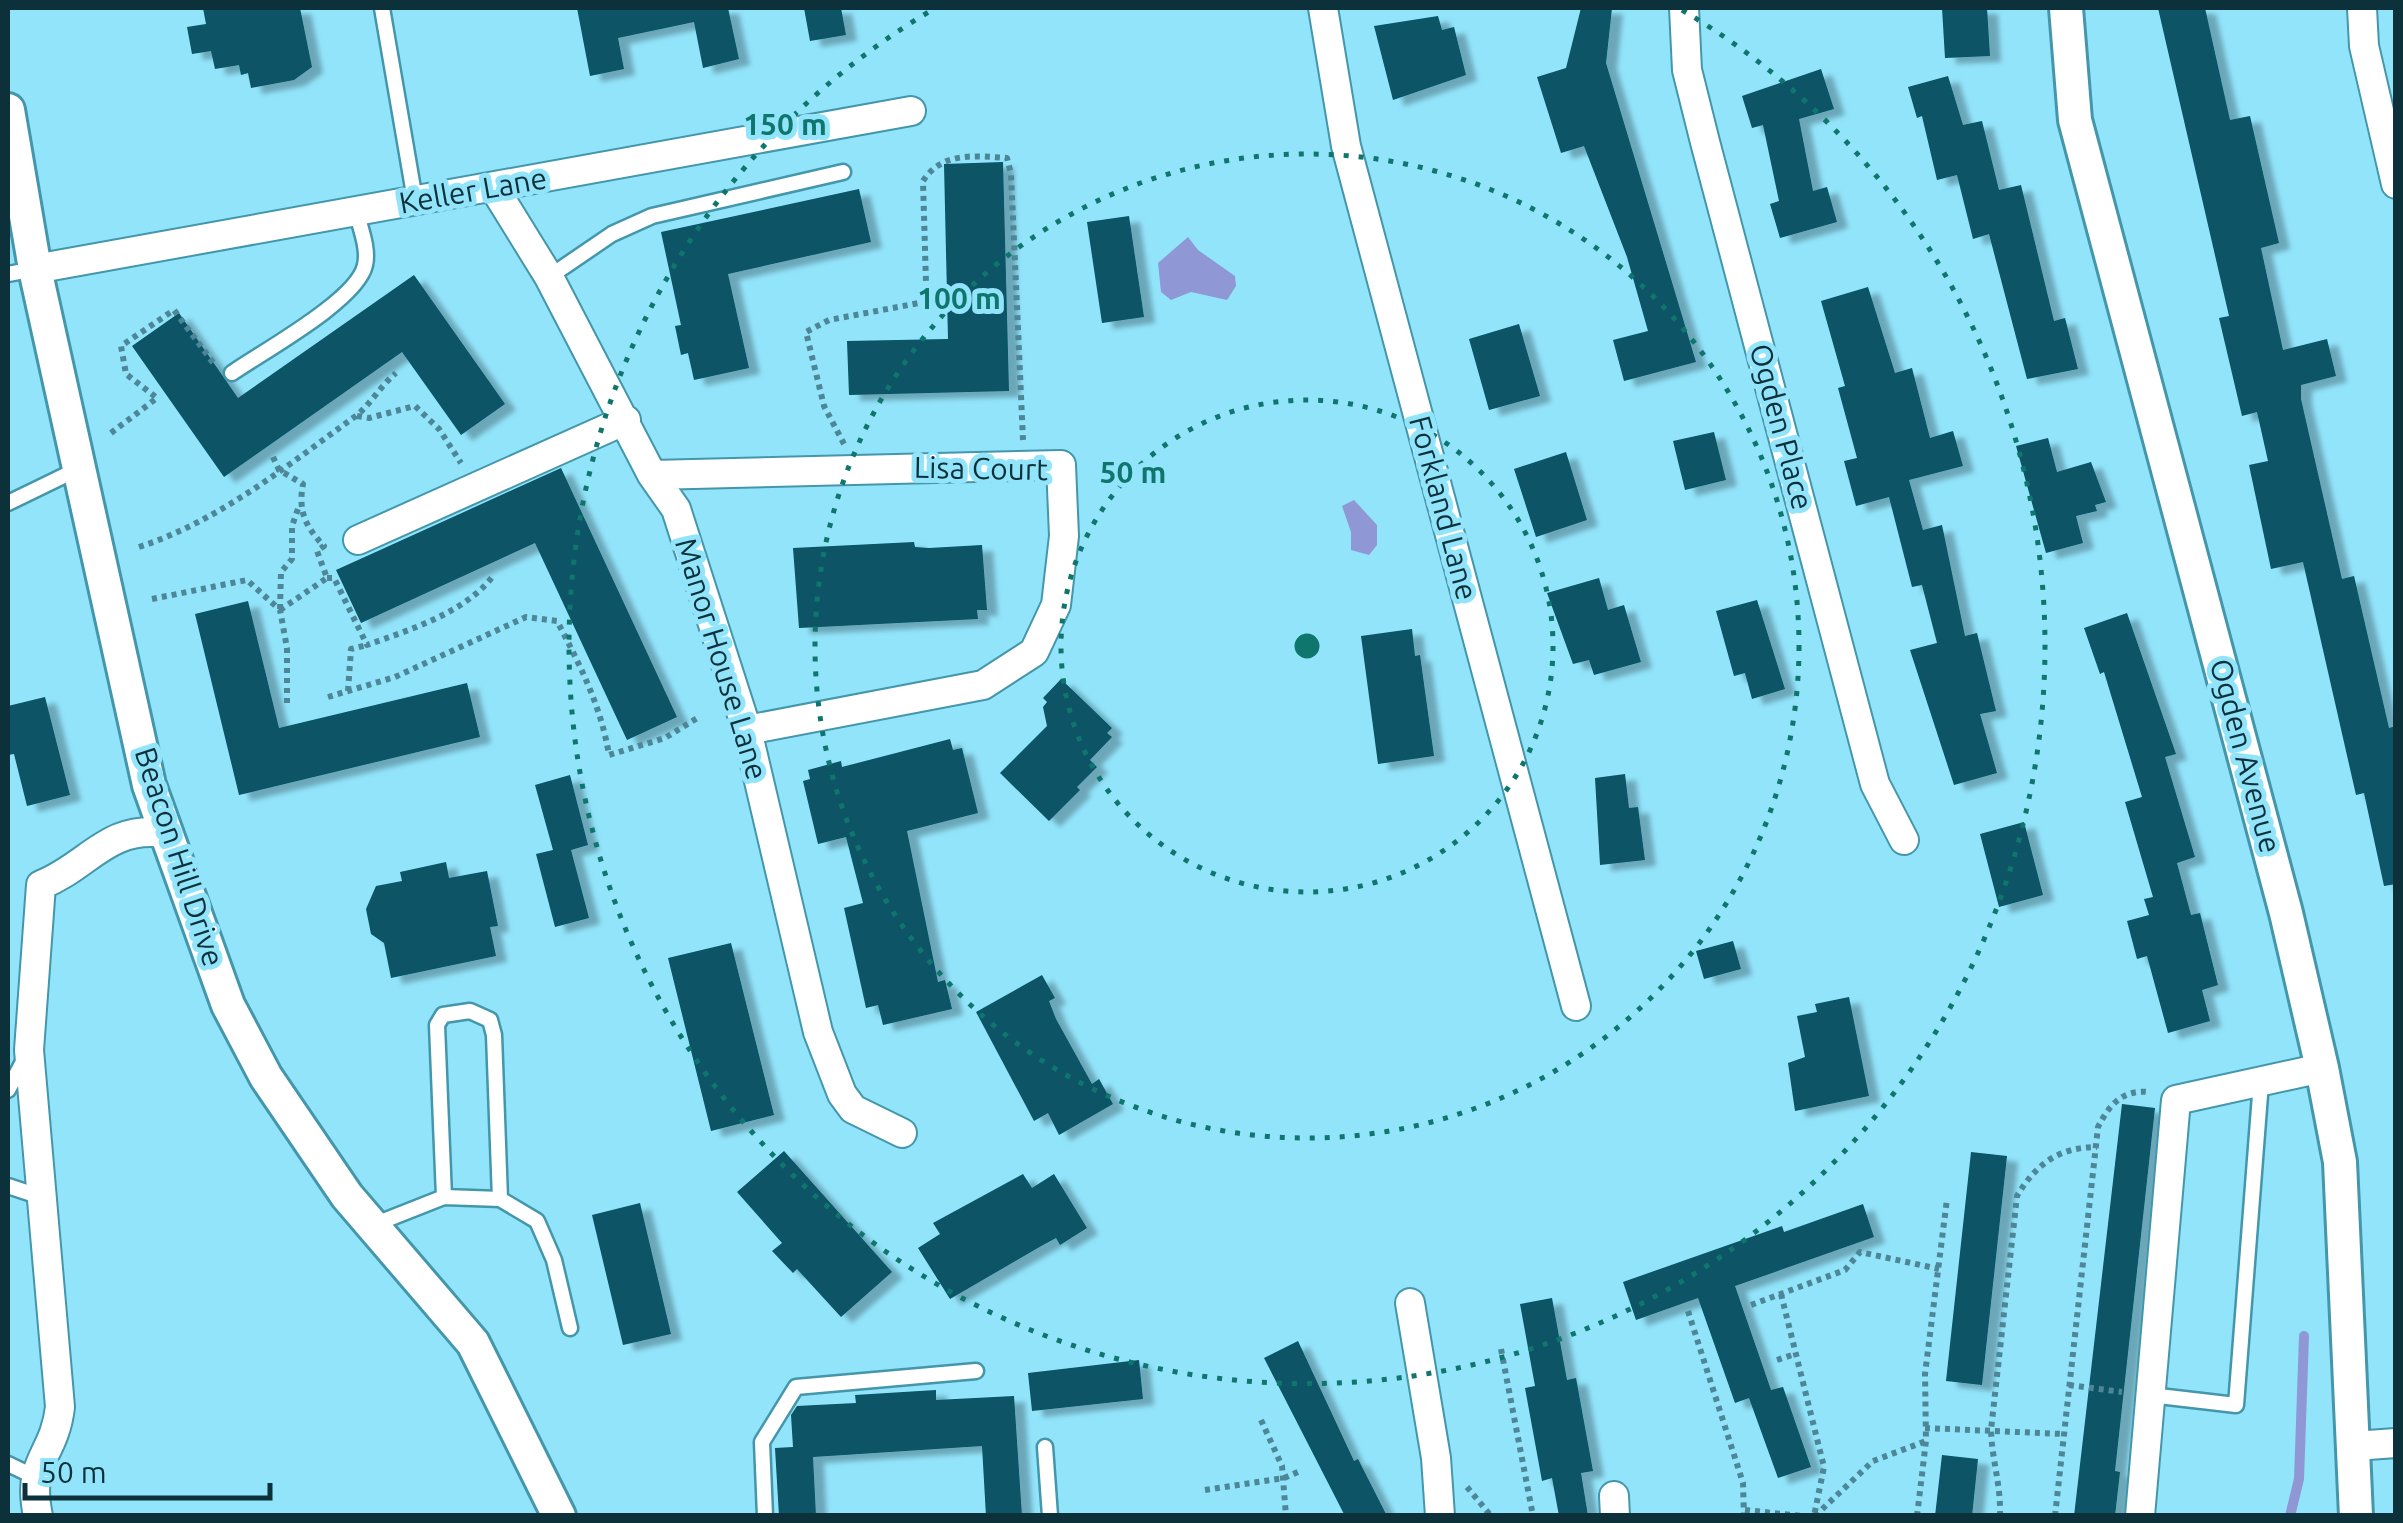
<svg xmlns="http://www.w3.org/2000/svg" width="2403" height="1523" font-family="Ubuntu,sans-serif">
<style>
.water{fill:#8f98d5}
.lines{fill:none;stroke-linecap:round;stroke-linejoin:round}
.stream{stroke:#8f98d5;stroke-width:10}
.building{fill:#075566;filter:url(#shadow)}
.service-casing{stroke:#4496ab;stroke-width:19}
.minor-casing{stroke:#4496ab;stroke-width:32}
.tertiary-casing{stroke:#4496ab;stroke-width:38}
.path{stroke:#4d8797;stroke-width:6;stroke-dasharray:5 5;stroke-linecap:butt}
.service{stroke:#fff;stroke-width:14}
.minor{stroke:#fff;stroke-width:28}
.tertiary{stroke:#fff;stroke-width:32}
.ring{fill:none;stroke:#0f766e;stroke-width:5;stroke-dasharray:5 10}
.labels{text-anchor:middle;stroke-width:10;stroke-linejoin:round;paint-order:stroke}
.street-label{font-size:30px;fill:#0d313a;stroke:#92e4fb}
.centre{fill:#0f766e;stroke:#92e4fb;stroke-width:5}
.ring-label{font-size:30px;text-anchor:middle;font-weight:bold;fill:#0f766e;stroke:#92e4fb;stroke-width:10;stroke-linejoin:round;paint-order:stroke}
</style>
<defs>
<filter id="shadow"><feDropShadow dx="11" dy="6" stdDeviation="2.5" flood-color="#0004"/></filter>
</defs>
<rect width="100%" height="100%" fill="#92e4fb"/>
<path class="water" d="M1188,237L1198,250L1235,276L1236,286L1227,300L1191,292L1171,300L1161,292L1158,263Z
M1354,500L1377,525V545L1369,555L1351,550V532L1342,506Z"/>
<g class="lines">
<path class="stream" d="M2290,1516L2299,1479L2304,1336"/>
</g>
<path class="building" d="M203,8H300L312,67L294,80L251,88L248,73L241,75L239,65L215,69L211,51L192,54L187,27L206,24Z
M577,8H728L739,59L703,68L694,22L618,38L624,69L590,76Z
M804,8H841L846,35L810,41Z
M1581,8H1612L1606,63L1696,362L1624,381L1613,340L1648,331L1627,257L1584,146L1561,153L1537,77L1566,68Z
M1942,8H1987L1990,56L1945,58Z
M2158,8H2205L2230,120L2250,116L2279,243L2261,248L2283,350L2327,339L2336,376L2301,385V399L2342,579L2354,576L2389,728L2396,726V884L2384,886L2364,793L2356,795L2303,562L2271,569L2249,465L2268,461L2257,412L2242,416L2219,318L2229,316Z
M1438,16L1442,30L1454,27L1466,75L1393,100L1374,26Z
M1821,69L1834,109L1799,119L1813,191L1827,187L1837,222L1780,238L1770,204L1779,201L1763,125L1752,128L1742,96Z
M1948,76L1963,125L1982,121L1999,190L2021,185L2054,321L2065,318L2078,369L2027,379L1989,234L1973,239L1957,175L1937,180L1922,116L1917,118L1908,87Z
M1003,162L1009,391L849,395L847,341L948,339L944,164Z
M859,189L871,242L728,274L749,368L694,380L688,353L681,355L675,326L681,325L661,232Z
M1129,216L1144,317L1102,323L1087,222Z
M414,275L505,404L461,435L402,352L224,477L132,346L179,313L238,398Z
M1868,287L1895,373L1912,368L1930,438L1953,431L1963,466L1909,480L1923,530L1942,525L1965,636L1977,633L1996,711L1980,714L1997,773L1954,785L1910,650L1937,643L1922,585L1912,587L1889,497L1856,506L1844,461L1857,458L1838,388L1845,386L1821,301Z
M1519,324L1540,396L1489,410L1469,339Z
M1714,432L1726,480L1685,490L1673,441Z
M2048,438L2057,472L2091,462L2106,502L2095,505L2097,511L2076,516L2083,543L2046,553L2016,446Z
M1566,452L1587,520L1536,537L1514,469Z
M561,468L677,717L627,740L535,543L361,623L336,570Z
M914,542L915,547L929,548L982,545L987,610H977L978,619L799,628L793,548Z
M1599,578L1608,610L1624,605L1641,662L1594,675L1589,660L1573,664L1547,593Z
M1757,600L1785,689L1752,699L1745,673L1734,676L1716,611Z
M248,601L279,728L467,683L480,737L239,795L195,614Z
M2127,613L2176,754L2165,757L2195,857L2177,863L2191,915L2200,913L2218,985L2202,990L2210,1021L2168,1033L2147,956L2137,959L2127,921L2149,915L2144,899L2153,897L2125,802L2142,797L2104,672L2100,674L2084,628Z
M1412,629L1415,656L1420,655L1434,756L1378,764L1361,636Z
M1061,679L1112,728L1107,733L1112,737L1090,760L1097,767L1077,787L1080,790L1049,821L1000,773L1047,726L1043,707L1047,702L1043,698Z
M45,697L70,795L27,806L14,754L8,755V706Z
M950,739L953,750L962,748L978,813L907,831L938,982L945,980L952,1009L883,1025L878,1005L866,1008L844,908L863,903L846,837L818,844L803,781L810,779L808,770L841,761L842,767Z
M1625,774L1629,808L1638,807L1645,860L1600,865L1595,778Z
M570,775L588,845L571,850L589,918L555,927L536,854L553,850L535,785Z
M2024,822L2043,895L1999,907L1980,834Z
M446,862L449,878L487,871L498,926L490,927L496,956L391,978L384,943L371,934L366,909L376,886L402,881L400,872Z
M1733,941L1741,969L1704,979L1696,951Z
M731,943L774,1115L711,1131L668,958Z
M1042,975L1055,998L1049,1001L1056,1019L1092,1084L1099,1079L1113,1104L1059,1135L1048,1113L1034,1121L976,1012Z
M1849,997L1869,1096L1795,1111L1788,1063L1805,1057L1797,1016L1817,1012L1815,1004Z
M2122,1104L2155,1108L2115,1471L2120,1472L2115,1516H2074Z
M784,1151L892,1272L841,1317L797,1269L793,1273L772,1251L782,1243L737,1192Z
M1971,1152L2007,1156L1982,1385L1946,1381Z
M1023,1174L1032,1188L1054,1174L1087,1228L1060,1245L1056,1238L1043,1245L950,1299L918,1248L940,1234L933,1223Z
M640,1203L671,1334L623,1345L592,1215Z
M1863,1204L1874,1237L1735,1286L1771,1390L1783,1387L1811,1467L1778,1478L1749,1398L1735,1403L1698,1298L1636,1320L1623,1282L1782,1226L1784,1232Z
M1552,1298L1567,1380L1576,1378L1593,1471L1581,1473L1588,1516H1559L1552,1478L1542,1481L1525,1388L1535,1386L1520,1304Z
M1298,1341L1354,1461L1358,1459L1387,1516H1345L1264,1358Z
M1139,1360L1143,1399L1032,1411L1028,1373Z
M936,1390V1400L1014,1396L1022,1516H986L982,1446L813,1457L816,1516H779L775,1448L793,1447L791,1415L797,1406L856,1403L855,1395Z
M1942,1455L1978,1459L1972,1516H1935Z"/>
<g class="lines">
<g class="service-casing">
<path id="service" d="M382,8L415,200
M8,274L35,269
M549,277L612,234L652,216L843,172
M232,373C262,352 358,300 365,265C369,249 360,227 356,211
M8,503L78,469
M8,1090L24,1060
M8,1186L44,1198
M444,1197L437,1025L443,1015L470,1011L490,1020L494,1035L500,1199
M373,1225L444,1197L500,1199L537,1221L554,1260L570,1328
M2150,1395L2236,1405L2261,1082
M1045,1447L1050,1516
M8,1464L33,1476
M765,1516L762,1442L796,1387L976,1371"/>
</g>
<g class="minor-casing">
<path id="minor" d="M1323,8L1346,146L1576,1006
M1684,8L1687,70L1705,142L1875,784L1904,840
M2362,8L2364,46L2396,184
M494,188L549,277L652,475L676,509L747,730L818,1032L842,1094L853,1109L902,1133
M35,269L911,111
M652,475L1061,465L1064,536L1056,605L1034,652L983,685L747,730
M358,540L626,420
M1410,1303L1436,1458L1440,1516
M2354,1446L2396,1443
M1614,1496L1615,1516
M38,1516C26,1459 54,1458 60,1407L29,1050L41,885C89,866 107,825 165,833
M2140,1516L2176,1100L2322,1068"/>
</g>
<g class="tertiary-casing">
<path id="tertiary" d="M2066,8L2075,120L2286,913L2322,1068L2340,1162L2356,1516
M8,110L35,269L149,785L228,1005L266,1077L347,1196L473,1343L559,1516"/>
</g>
<path class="path" d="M357,416L369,418L415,406L439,429L461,463
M111,433L157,398L126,374L121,346L174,310L214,364
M844,444L824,406L806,332L829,320L919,303L926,283L923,181C942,151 976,156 1007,158L1011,174L1023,440
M273,457L279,470L303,484C298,511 305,526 324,546L317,551L327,578L280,610
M139,547C217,522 287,466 353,418C369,407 380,386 396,373
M327,578H334L367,645C409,630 465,613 493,576
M152,599L247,580L280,610L287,648V704
M280,609L281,572L292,559V526L299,506
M348,691L351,649L367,645
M328,697L395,677L526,617L557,621C580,665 601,706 609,755L665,738L699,717
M1781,1294L1824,1467L1814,1516
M1751,1305L1845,1270L1860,1252L1939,1269
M1688,1311L1743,1483L1744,1516
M1501,1349L1533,1516
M1777,1360L1795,1354
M2069,1385L2122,1392
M1261,1420L1282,1466L1286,1516
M1925,1428L2063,1434
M1467,1487L1491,1516
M1205,1490L1284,1478L1300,1471
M1745,1510L1802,1516
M1815,1516L1873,1461L1926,1441
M1917,1516L1926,1441L1925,1374L1947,1199
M2000,1516C2001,1484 1992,1461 1991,1430L2017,1196C2036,1164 2059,1147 2097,1147
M2055,1516L2098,1127C2109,1105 2123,1089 2149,1092"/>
<use href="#service" class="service"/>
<use href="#minor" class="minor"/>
<use href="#tertiary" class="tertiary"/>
</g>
<g class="ring">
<circle cx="1307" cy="646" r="246"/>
<circle cx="1307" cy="646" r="492"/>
<path d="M1682 10A738 738 0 1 1 932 10"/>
</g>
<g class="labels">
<g class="street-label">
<text transform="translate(473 191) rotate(-10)" y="10">Keller Lane</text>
<text transform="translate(1781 427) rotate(75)" y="10">Ogden Place</text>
<text transform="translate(981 469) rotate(1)" y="10">Lisa Court</text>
<text transform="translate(1443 508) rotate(75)" y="10">Forkland Lane</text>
<text transform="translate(721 659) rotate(73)" y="10">Manor House Lane</text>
<text transform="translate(2245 756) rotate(75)" y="10">Ogden Avenue</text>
<text transform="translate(179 857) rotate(72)" y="10">Beacon Hill Drive</text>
</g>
</g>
<circle cx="1307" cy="646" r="15" class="centre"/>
<g class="ring-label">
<text x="785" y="135">150 m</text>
<text x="959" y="309">100 m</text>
<text x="1133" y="483">50 m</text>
</g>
<rect width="2403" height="1523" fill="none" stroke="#0d313a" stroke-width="20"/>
<path d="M25 1483v15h245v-15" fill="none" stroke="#0d313a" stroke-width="5"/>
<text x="40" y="1483" font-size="30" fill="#0d313a" stroke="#92e4fb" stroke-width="8" paint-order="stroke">50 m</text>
</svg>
